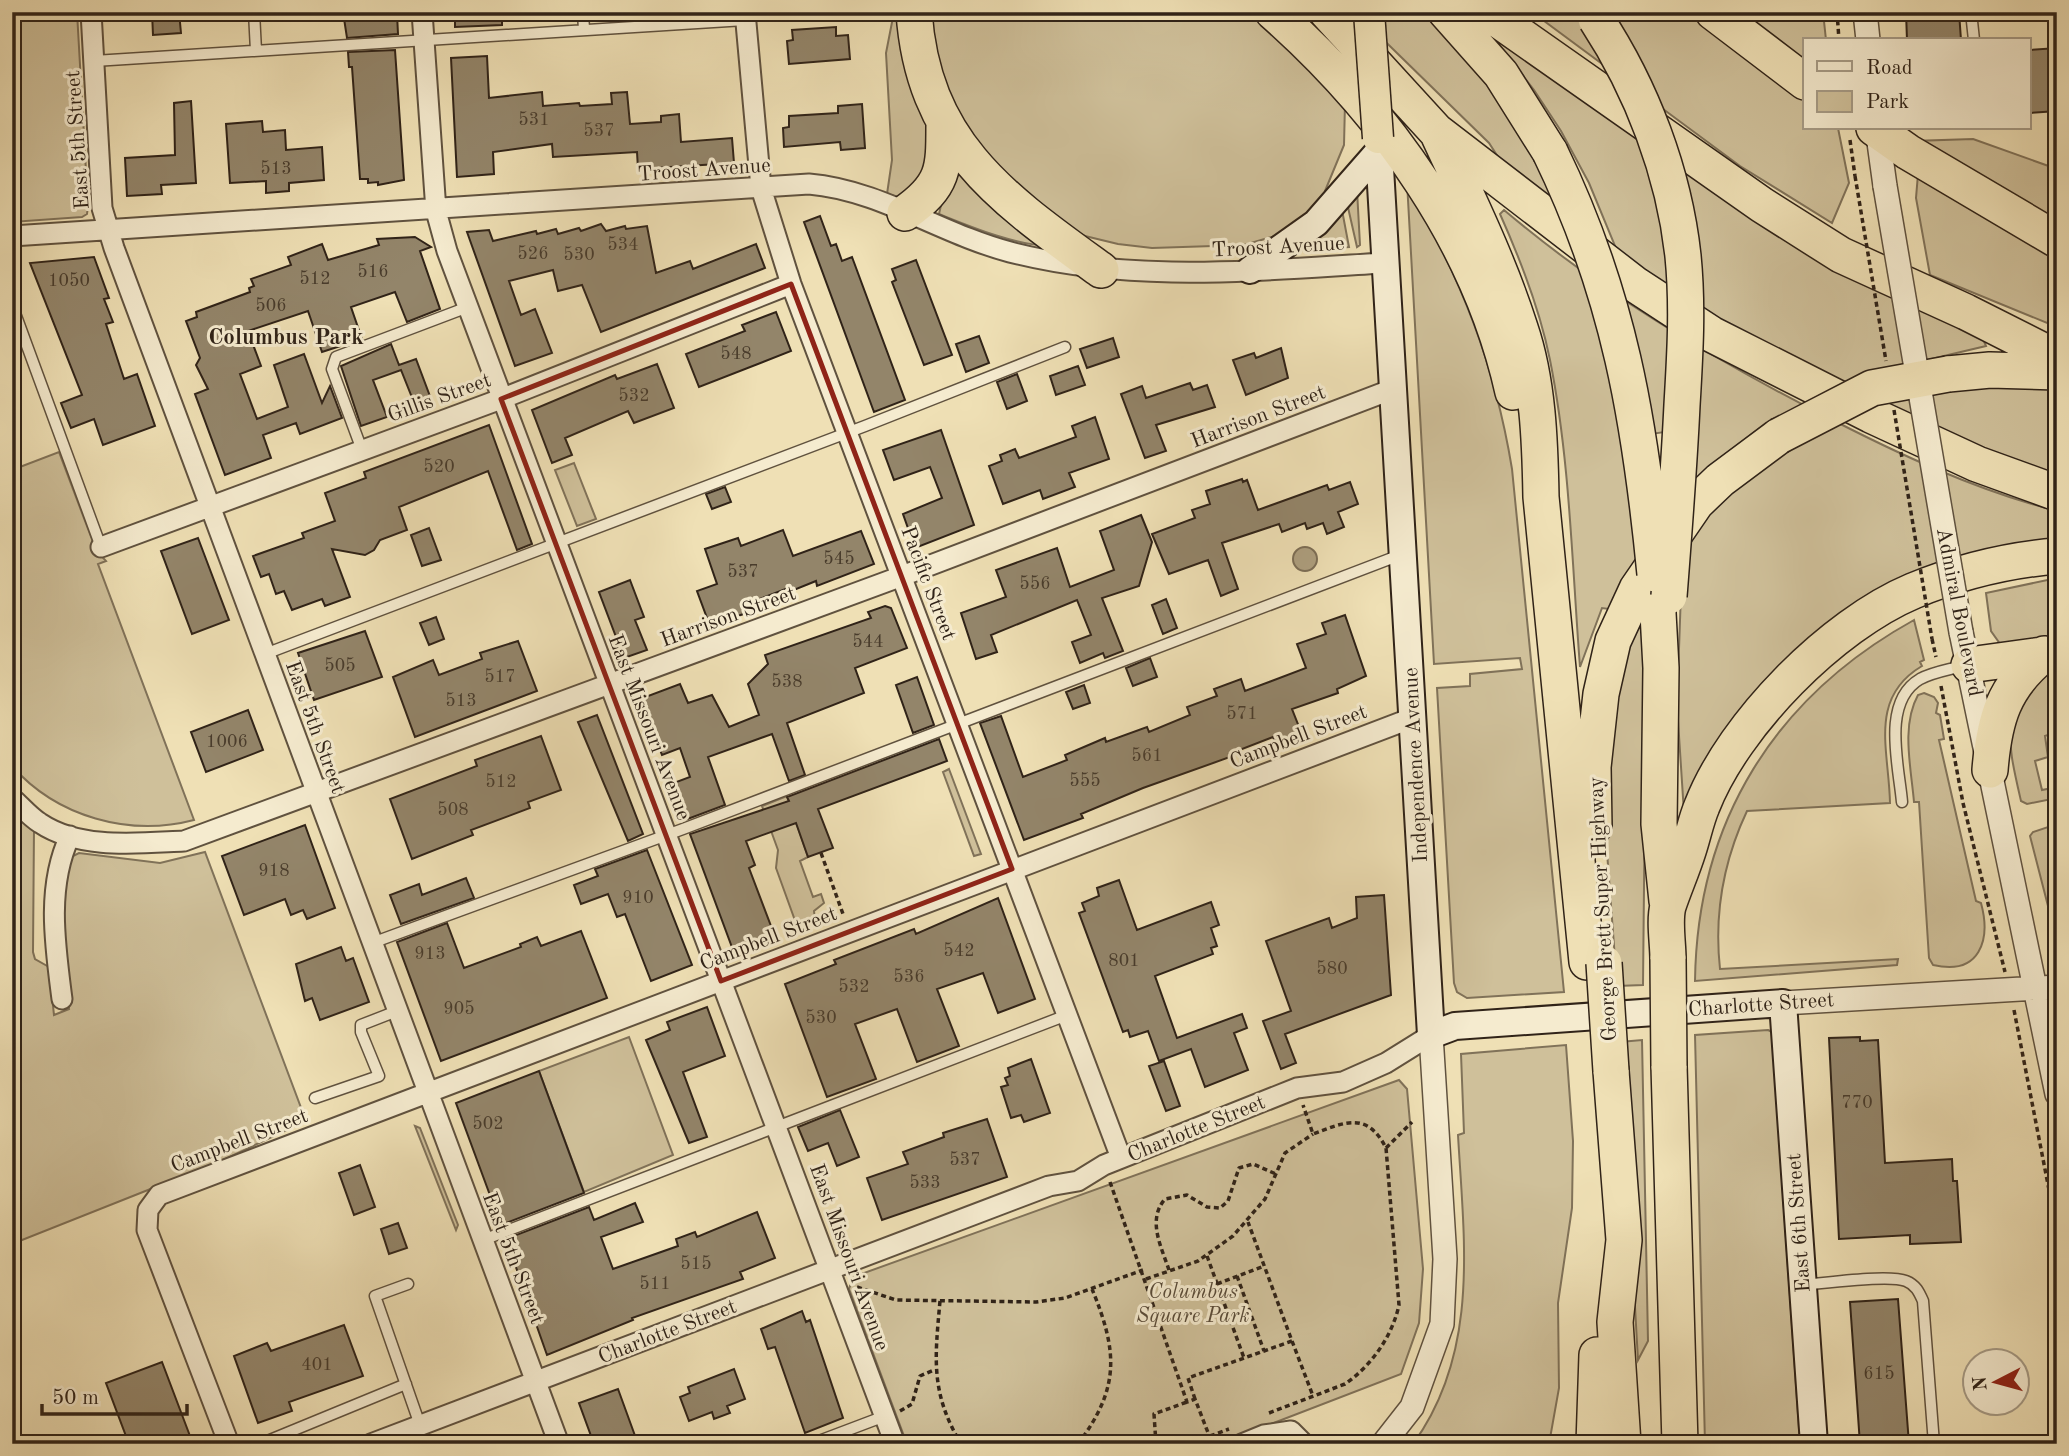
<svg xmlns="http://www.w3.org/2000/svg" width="2069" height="1456" font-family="'Old Standard TT',serif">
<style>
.green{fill:#cfc09a;stroke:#807259;stroke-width:2}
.water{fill:#aea080;stroke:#7c6e56;stroke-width:2}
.building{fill:#93856a;stroke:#302318;stroke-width:2}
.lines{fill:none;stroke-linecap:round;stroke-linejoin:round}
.service-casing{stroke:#60523f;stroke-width:13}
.minor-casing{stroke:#60523f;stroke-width:23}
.tertiary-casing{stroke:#60523f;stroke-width:26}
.secondary-casing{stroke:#302318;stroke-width:30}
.motorway-casing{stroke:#302318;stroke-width:38}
.path{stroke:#302318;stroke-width:3.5;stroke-dasharray:5 3.5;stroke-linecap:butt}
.service{stroke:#f5ebcf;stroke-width:10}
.minor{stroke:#f5ebcf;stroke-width:19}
.tertiary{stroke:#f5ebcf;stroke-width:23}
.secondary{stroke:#f5ebcf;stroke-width:26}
.motorway{stroke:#efe0b5;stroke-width:35}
.tertiary-bridge-casing{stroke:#60523f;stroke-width:26;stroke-linecap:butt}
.primary-bridge-casing{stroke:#302318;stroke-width:33;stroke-linecap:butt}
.motorway-bridge-casing{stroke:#302318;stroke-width:38;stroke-linecap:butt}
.path-bridge{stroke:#302318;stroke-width:3.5;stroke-dasharray:5 3.5;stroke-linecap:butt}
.tertiary-bridge{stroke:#f5ebcf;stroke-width:23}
.primary-bridge{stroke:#efe0b5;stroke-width:30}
.motorway-bridge{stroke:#efe0b5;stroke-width:35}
.marked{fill:none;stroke:#8f2418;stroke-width:5;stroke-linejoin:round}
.labels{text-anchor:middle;stroke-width:6;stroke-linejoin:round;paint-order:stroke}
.number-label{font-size:18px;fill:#493c2c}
.street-label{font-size:21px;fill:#302318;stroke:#f5ebcf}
.park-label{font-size:21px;font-style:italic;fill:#584a38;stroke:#f5ebcf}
.neighbourhood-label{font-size:23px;font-weight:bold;fill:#302318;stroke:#f5ebcf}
</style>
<rect width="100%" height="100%" fill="#efe0b5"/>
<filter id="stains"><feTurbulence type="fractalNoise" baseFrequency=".00286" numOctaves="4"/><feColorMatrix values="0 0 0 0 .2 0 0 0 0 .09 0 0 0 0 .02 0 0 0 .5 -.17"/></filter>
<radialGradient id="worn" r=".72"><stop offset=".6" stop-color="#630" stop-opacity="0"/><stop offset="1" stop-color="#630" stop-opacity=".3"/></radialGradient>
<path class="green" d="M12,12H77L88,206L87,214L82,217L12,222Z
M894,12H906L934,126L933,173L898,197L887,194L892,160L886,53Z
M930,12H1256L1345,103L1344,145L1325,191L1328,196L1282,234L1244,245L1152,248L1118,244L1085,236L1050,220L962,133L937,60Z
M1355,12H1436L1480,61L1572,220L1500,160L1489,143Z
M1532,12H1579L1585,21L1601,12H1700L1805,92V128H1838L1849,183L1832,223L1740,166Z
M1731,12H1823L1826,40H1805V69Z
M1483,24L1983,339L1986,346L1872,373L1963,387L2057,388V479L1960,442L1765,347L1620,258L1589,183L1561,131L1534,90Z
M1973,139L2057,169V225L1914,141Z
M952,157L1049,246C1012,244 974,228 939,214Z
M1918,174L2057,249V327L1930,275L1916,198Z
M1407,182C1460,279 1494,359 1512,469L1564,992L1467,998L1457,992L1454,983L1437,688L1470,686V674L1522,669L1520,658L1434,664Z
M1357,190L1360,245L1357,247L1347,203Z
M1342,210L1349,247L1300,250Z
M1504,210C1601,292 1708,356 1821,414C1896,453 1975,490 2057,511V545L1879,600L1684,813L1677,705L1683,536L1717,501L1786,448L1766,423L1722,457L1686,495L1664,432L1631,437L1643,546L1609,609L1602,608L1580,667C1572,565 1570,460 1550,360C1540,310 1521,261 1500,214Z
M59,452L96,550L106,561L98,564L194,820C129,837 57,817 12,766V470Z
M574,463L596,519L577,526L555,470Z
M2057,578V642L2003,648L1991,631L1986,593Z
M1647,596L1643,985L1617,986L1603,798L1615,679Z
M1914,620L1924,660L1920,662L1922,666C1868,698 1889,750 1890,803L1747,811C1723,862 1714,914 1720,969L1898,959L1897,965L1695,981C1697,821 1775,697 1914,620Z
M2057,667V732L2045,736L2048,757L2035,761L2042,790L2057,787V798L2027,804L2021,801C2006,736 1999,711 2057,667Z
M1924,693L1934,697L1938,703L1936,713L1940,715L1944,739L1939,740L1976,901L1981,903C1991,940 1980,976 1933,965L1929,958L1919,802H1914C1911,767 1901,726 1918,695Z
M949,769L981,854L974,856L943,772Z
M787,796L808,857L800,861L813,897L821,894L824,903L814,911L815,920L797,926L776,868L778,850L762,806Z
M12,813L34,828L33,952L35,959L49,967L54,1015L69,1009C62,959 59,906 71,857L79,853L160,863L205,852L306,1121L221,1161L12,1244Z
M2057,824L2054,832L2057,941L2030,836L2033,832Z
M1768,1030L1772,1032L1800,1444H1705L1695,1035Z
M629,1037L673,1155L584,1192L539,1071Z
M1642,1040L1648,1341L1638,1360L1620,1042Z
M1566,1045L1573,1141L1572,1208L1558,1303L1559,1388L1549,1444H1413C1480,1352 1464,1241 1458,1135L1464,1133L1461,1054Z
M1399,1080L1407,1089L1423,1269L1419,1323L1401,1374L1219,1444H907L849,1289L853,1277Z
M415,1126L420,1128L458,1225L456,1230Z"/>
<path class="water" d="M1293 559a12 12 0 1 1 24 0a12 12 0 1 1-24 0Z"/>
<path class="building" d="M152,12H179L181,33L153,35Z
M343,12L397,14L398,34L347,38Z
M455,12H502V25L455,27Z
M1906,12H1959L1961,40H1907Z
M836,27V36L848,35L850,59L789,64L787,41L793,40L792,30Z
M2057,48V111L2029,113V50Z
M395,50L404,180L378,185V182L368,183V179H360L352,67H349L348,52Z
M487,56L489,98L542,92L543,106L579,103L580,106L612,104L611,93L627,92L630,124L661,122V116L679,114L681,142L732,138L734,163L638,169L637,152L553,157L552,144L493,152L494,174L457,177L451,58Z
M191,101L196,183L161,185L162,194L127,196L125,158L175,155L174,103Z
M862,104L865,148L841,150L840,142L784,147L783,128L789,127V116L838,113V106Z
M262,121L263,132L285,130L286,150L322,147L324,180L289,183V191L266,193V181L230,183L226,124Z
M820,216L831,246L836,244L842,261L852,257L905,400L874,412L804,222Z
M601,224L606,231L625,226L626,229L647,226L656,273L690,261L693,269L756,244L765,268L601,332L582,285L558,291L553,270L509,281L521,315L535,309L552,353L515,366L467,232L489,230L493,241L536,231L537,234L556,229L558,234L579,228L581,231Z
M415,237L431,247L420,251L440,309L407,322L395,292L351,307L362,339L322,352L308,311L248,331L261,366L240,374L257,419L288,407L274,365L304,354L322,403L330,386L342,418L300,434L296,423L263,435L271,458L225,475L195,394L208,389L196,365L200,358L186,321L197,317L196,312L250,292L249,288L254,286L251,279L291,265L288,257L322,244L328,260L379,245L377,239Z
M94,257L109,298L104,299L113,322L106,324L124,379L137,374L155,426L103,445L94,419L71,428L61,403L82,395L30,263Z
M916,260L952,355L924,365L892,282L896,280L892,269Z
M776,312L791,351L699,387L686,354L745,331L742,325Z
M979,336L989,363L966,372L956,344Z
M1113,338L1119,357L1087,368L1080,349Z
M391,344L399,365L416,359L431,399L415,405L401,370L373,380L387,417L361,426L341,366Z
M1281,348L1288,378L1246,395L1233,360L1254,353L1256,358Z
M657,364L674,408L634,423L628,411L565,438L572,455L552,463L532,410L615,375L617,379Z
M1078,366L1085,385L1056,395L1050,376Z
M1017,374L1027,401L1007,409L997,382Z
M1190,383L1193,390L1207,385L1215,407L1156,425L1166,451L1145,458L1121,394L1142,386L1146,398Z
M1095,417L1109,459L1069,473L1075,487L1043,499L1040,490L1003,504L989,466L1002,461L1000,455L1015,449L1019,458L1076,437L1072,426Z
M489,425L532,544L517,550L488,471L399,507L407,530L380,540L374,550L365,555L332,549L350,597L325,606L322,599L292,610L284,591L276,594L269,574L261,577L253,556L304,538L302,533L335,521L325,493L366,478L364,472Z
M941,430L974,525L915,548L903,514L942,498L930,467L894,480L883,450Z
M1242,479L1243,482L1247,480L1258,510L1327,485L1329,490L1350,482L1358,504L1338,512L1344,527L1327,534L1323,523L1307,529L1305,523L1282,532L1279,524L1222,543L1238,589L1221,596L1208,560L1169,574L1152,534L1195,518L1192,510L1210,504L1206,491Z
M725,487L731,502L712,509L706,494Z
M1141,515L1152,542L1139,586L1102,598L1123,651L1105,658L1103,653L1080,663L1072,642L1091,635L1077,600L991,635L997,652L976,659L961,613L1006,597L996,570L1057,548L1070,587L1114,570L1100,531Z
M429,528L441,560L422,566L411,535Z
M783,530L793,556L861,531L874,564L817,586L816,581L789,592L788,588L747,604L749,612L710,626L697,591L717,584L705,549L738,538L741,546Z
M198,538L229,620L192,634L161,551Z
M630,580L644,617L635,620L647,650L624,658L599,592Z
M1166,599L1177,628L1163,634L1152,605Z
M885,606L891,608L907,648L855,668L864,693L787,723L805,775L789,781L772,734L708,757L725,805L685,820L671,784L690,777L680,748L662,755L640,699L680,684L688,703L712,695L729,727L759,715L748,684L768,664L765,655L871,618L868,612Z
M1345,615L1366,676L1337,689L1338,693L1292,709L1301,732L1275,742L1273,737L1229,754L1230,757L1143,788L1081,814L1083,818L1024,840L980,723L1001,716L1023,777L1067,760L1065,755L1105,738L1106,742L1147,727L1149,732L1190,715L1187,707L1217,696L1214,689L1241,679L1245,691L1306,668L1297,644L1326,634L1322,623Z
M436,617L444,639L429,645L420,623Z
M365,631L382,677L314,700L298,653Z
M518,641L537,691L415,737L393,677L433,660L439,675L482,659L480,653Z
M1150,658L1157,677L1133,686L1126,668Z
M917,677L934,725L913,733L896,685Z
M1084,685L1090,703L1073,709L1066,692Z
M248,710L263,750L206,772L191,732Z
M597,715L643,834L628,841L578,722Z
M541,736L561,790L528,802L530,808L471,830L473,835L412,859L390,799L477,766L475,760Z
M939,739L947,761L818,809L833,848L808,857L796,823L746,841L755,865L749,868L774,934L733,950L690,834L789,801L787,797Z
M305,825L335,908L307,919L303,910L291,915L285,899L244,915L222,856Z
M647,850L692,965L651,981L625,914L617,917L608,894L581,904L574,885L598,876L595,869Z
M466,878L474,898L401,924L390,895L419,884L422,895Z
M1119,880L1137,930L1211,902L1219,925L1211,928L1217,946L1211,948L1213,954L1155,976L1177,1038L1242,1014L1247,1028L1234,1033L1248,1070L1205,1087L1191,1049L1159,1061L1148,1031L1130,1037L1128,1030L1123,1032L1079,913L1085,911L1082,903L1099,896L1097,888Z
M1384,895L1391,995L1285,1034L1296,1063L1281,1069L1263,1021L1291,1011L1266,941L1329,918L1332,928L1357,918L1356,897Z
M998,898L1035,999L998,1013L983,973L937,989L959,1046L917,1062L897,1009L855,1024L876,1079L827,1097L785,984L836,964L834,960L914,929L916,934Z
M447,923L464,968L521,947L520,944L537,937L541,946L581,931L607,998L441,1061L397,942Z
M341,947L346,961L353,958L369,1002L320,1020L312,998L305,1001L296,964Z
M707,1007L725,1056L683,1072L707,1137L689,1143L646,1040L670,1030L667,1022Z
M1860,1037V1041L1878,1040L1885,1163L1952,1159L1953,1181H1957L1961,1242L1910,1244V1235L1839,1239L1829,1038Z
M1031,1059L1050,1113L1024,1122L1021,1115L1011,1118L1001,1087L1008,1085L1005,1078L1010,1076L1008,1068Z
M1164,1061L1180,1106L1166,1111L1149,1066Z
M539,1071L584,1193L501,1225L456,1103Z
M840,1110L859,1157L837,1166L828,1143L808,1151L798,1127Z
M987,1119L1007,1177L882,1220L867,1178L908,1164L903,1152L944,1137L943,1133Z
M360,1165L375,1207L354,1215L339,1173Z
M635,1203L643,1222L601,1237L613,1269L678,1246L676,1239L695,1232L697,1237L757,1212L775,1258L740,1272L743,1279L632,1318L633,1320L547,1355L506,1239L589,1207L594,1220Z
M398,1223L407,1248L389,1254L381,1229Z
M1898,1299L1909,1444H1860L1850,1302Z
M802,1311L806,1322L810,1320L843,1418L805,1433L775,1347L768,1349L761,1329Z
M344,1325L363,1376L289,1402L292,1411L258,1423L234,1356L267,1343L271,1351Z
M162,1362L193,1444H129L106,1383Z
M734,1369L745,1399L727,1406L730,1413L714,1419L712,1412L689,1421L680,1397L690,1393L688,1387Z
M618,1389L638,1444H594L579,1403Z"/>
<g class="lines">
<g class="service-casing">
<path id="service" d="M254,12L256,51
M583,12L584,30
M1971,12L1974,40
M94,61L745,20
M12,305L101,547
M362,450L332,369L336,357L468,307
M265,654L865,426L1065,347
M1902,802C1899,766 1881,702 1920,679C1933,672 1948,670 1962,666
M372,943L683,829L1400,555
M315,1098L379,1076L361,1032V1025L397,1011
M483,1240L1067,1015
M408,1284L375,1296L420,1425
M1803,1285C1825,1283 1889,1274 1906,1281C1916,1285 1919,1292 1923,1301L1934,1444
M260,1444L406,1384
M811,1444L885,1416"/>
</g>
<g class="minor-casing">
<path id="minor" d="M91,12L102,208L114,248L559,1444
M422,12L436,211L447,251L895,1444
M745,12L761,188L791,284L1121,1158
M12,236L809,184C880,190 941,234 1010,252C1134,284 1259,270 1385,263
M101,547L501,399L791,284
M12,798C21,806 30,817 40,823C80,850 139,843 184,841L902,576L1393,389
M62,999C55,945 46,886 70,836
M229,1444L147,1230L148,1210L159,1195L1412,718
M371,1444L1049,1186L1078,1181L1104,1165L1297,1088L1343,1082L1386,1063L1431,1035
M1242,1444L1264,1435L1291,1431L1304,1444"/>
</g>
<g class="tertiary-casing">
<path id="tertiary" d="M1865,12L1868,40
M1877,128L1885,186
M1961,632L2057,1094
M1783,1003L2057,987
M1383,1444L1412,1407L1442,1324L1445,1259L1431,1035"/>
</g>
<g class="secondary-casing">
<path id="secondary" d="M1379,151L1431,1035L1455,1026L1783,1003L1814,1444
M1250,270L1316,223L1379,151"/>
</g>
<g class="motorway-casing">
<path id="motorway" d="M914,12C923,145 1003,199 1101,270
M1273,12C1386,112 1480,243 1513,392
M1327,12L1436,131L1636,285L1711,334L1871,415L1977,464L2057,493
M1446,12L1501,74L1550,152
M1487,12L1762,205L1841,255L1966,312L2057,358
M1713,12L1805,82
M1874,128L1908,152L2057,240
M1439,136C1468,199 1499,262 1520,328C1538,381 1540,441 1541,497L1587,962
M905,213C945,185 944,168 944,122
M1948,374L1990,370L2057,372
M1657,595L1661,668L1659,824L1667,901
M1969,665L2049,654
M1990,770C1994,720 2003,687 2044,654
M1594,827L1593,767L1601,694L1613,641L1637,589L1696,503L1720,480L1779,436
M1668,959C1668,943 1664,921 1668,906C1674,888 1682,870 1688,851C1693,836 1696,820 1702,806C1734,724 1832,625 1913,591C1959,572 2008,560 2057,556
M1669,1066L1680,1444
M1611,1071L1624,1240L1615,1322L1623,1444
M1594,1444L1597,1355"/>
</g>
<path class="path" d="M1837,12L1839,40
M1850,140L1855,176
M1932,639L1936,657
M1941,686L1963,803L2005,972
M821,853L843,914
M2014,1010L2057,1231
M1386,1148L1412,1122
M1110,1182L1187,1402L1195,1399L1212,1443
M1207,1256L1244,1358
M1169,1270C1161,1246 1147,1220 1165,1199L1187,1195L1207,1207L1220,1208L1228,1201L1239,1168L1253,1164L1276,1174
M1237,1276L1264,1351
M1146,1279L1198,1261L1233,1236L1265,1199L1285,1153L1313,1134
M1217,1284L1264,1266
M857,1287L896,1300L1036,1302L1065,1298L1143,1270
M940,1301C935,1358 930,1392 961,1444
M1292,1341L1313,1396
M1195,1399L1188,1378L1292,1341L1248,1222
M900,1411L912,1404L920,1376L934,1370
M1269,1413L1345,1384C1371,1366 1392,1337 1399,1305L1386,1148C1367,1111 1345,1122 1313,1134L1303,1105
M1210,1436L1229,1429
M1078,1444C1120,1388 1118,1352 1092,1289
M1156,1444L1154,1414L1187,1402"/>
<use href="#service" class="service"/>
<use href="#minor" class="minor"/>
<use href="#tertiary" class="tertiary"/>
<use href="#secondary" class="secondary"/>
<use href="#motorway" class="motorway"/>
<g class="tertiary-bridge-casing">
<path id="tertiary-bridge" d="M1885,186L1961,632"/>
</g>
<g class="primary-bridge-casing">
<path id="primary-bridge" d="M1369,12L1378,138"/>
</g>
<g class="motorway-bridge-casing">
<path id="motorway-bridge" d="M1596,19C1642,89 1674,173 1683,256C1688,306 1685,355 1682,405C1679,469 1674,532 1669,596
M1550,152C1619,294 1640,420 1655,574
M1779,436L1872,388L1948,374
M1668,959L1669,1066
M1604,963L1611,1071"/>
</g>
<path class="path-bridge" d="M1855,176L1886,361
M1894,410L1932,639"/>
<use href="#tertiary-bridge" class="tertiary-bridge"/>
<use href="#primary-bridge" class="primary-bridge"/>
<use href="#motorway-bridge" class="motorway-bridge"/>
</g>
<path class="marked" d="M791,284L1012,869L721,981L501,399Z"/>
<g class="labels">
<g class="number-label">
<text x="534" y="125">531</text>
<text x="599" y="136">537</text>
<text x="276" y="174">513</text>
<text x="623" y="250">534</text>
<text x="533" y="259">526</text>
<text x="579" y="260">530</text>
<text x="373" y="277">516</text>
<text x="315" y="284">512</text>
<text x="69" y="286">1050</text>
<text x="271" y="311">506</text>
<text x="736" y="359">548</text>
<text x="634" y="401">532</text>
<text x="439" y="472">520</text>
<text x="839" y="564">545</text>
<text x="743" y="577">537</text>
<text x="1035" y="589">556</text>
<text x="868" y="647">544</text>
<text x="340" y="671">505</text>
<text x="500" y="682">517</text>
<text x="787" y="687">538</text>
<text x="461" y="706">513</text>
<text x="1242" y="719">571</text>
<text x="227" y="747">1006</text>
<text x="1147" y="761">561</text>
<text x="1085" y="786">555</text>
<text x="501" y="787">512</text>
<text x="453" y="815">508</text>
<text x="274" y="876">918</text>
<text x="638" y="903">910</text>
<text x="959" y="956">542</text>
<text x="430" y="959">913</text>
<text x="1124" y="966">801</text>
<text x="1332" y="974">580</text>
<text x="909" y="982">536</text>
<text x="854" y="992">532</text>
<text x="459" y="1014">905</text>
<text x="821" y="1023">530</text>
<text x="1857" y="1108">770</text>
<text x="488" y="1129">502</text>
<text x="965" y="1165">537</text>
<text x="925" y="1188">533</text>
<text x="696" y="1269">515</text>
<text x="655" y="1289">511</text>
<text x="317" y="1370">401</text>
<text x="1879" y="1379">615</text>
</g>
<g class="street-label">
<text transform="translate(77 140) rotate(-94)" y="7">East 5th Street</text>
<text transform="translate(704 169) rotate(-4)" y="7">Troost Avenue</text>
<text transform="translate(1278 246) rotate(-3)" y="7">Troost Avenue</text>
<text transform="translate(439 397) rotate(-20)" y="7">Gillis Street</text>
<text transform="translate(1258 416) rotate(-21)" y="7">Harrison Street</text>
<text transform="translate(929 583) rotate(69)" y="7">Pacific Street</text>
<text transform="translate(1960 612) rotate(79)" y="7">Admiral Boulevard</text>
<text transform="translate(728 616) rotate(-20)" y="7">Harrison Street</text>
<text transform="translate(316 727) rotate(70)" y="7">East 5th Street</text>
<text transform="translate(650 727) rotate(69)" y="7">East Missouri Avenue</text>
<text transform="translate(1298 736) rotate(-21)" y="7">Campbell Street</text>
<text transform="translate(1415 765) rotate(-93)" y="7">Independence Avenue</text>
<text transform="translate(1602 909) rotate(-93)" y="7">George Brett Super Highway</text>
<text transform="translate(768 938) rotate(-21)" y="7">Campbell Street</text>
<text transform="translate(1761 1004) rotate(-4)" y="7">Charlotte Street</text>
<text transform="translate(1196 1128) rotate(-22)" y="7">Charlotte Street</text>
<text transform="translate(239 1140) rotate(-21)" y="7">Campbell Street</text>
<text transform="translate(1798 1223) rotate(-94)" y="7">East 6th Street</text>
<text transform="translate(850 1257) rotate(70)" y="7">East Missouri Avenue</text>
<text transform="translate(514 1258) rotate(69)" y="7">East 5th Street</text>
<text transform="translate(667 1331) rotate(-21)" y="7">Charlotte Street</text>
</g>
<g class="park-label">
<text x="1193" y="1298">Columbus<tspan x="1193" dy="24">Square Park</tspan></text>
</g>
<g class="neighbourhood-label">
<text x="286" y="344">Columbus Park</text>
</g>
</g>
<rect width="2069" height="1456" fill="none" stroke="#efe0b5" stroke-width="42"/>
<rect x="14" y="14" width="2041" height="1428" fill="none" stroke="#302318" stroke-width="3.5"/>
<rect x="21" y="21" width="2027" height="1414" fill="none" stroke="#302318" stroke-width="2"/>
<rect x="1803" y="38" width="228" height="91" fill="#f5ebcf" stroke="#a69b86" stroke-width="2"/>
<rect x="1817" y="61" width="35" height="10" fill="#f5ebcf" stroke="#a69b86" stroke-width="2"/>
<text x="1866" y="74" font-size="21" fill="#302318">Road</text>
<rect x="1817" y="91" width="35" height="21" fill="#cfc09a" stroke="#a69b86" stroke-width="2"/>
<text x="1866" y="108" font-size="21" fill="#302318">Park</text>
<g transform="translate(1996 1382) rotate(264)"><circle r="33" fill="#f5ebcf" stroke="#a69b86" stroke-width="2"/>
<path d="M0-5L12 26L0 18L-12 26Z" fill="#8f2418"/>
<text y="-10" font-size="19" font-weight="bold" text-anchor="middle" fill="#302318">N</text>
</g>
<path d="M42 1404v10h145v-10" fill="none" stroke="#302318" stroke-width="3.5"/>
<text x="52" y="1404" font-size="21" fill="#302318" stroke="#f5ebcf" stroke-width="5" paint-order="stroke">50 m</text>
<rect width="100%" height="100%" filter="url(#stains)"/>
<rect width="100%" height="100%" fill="url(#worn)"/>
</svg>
